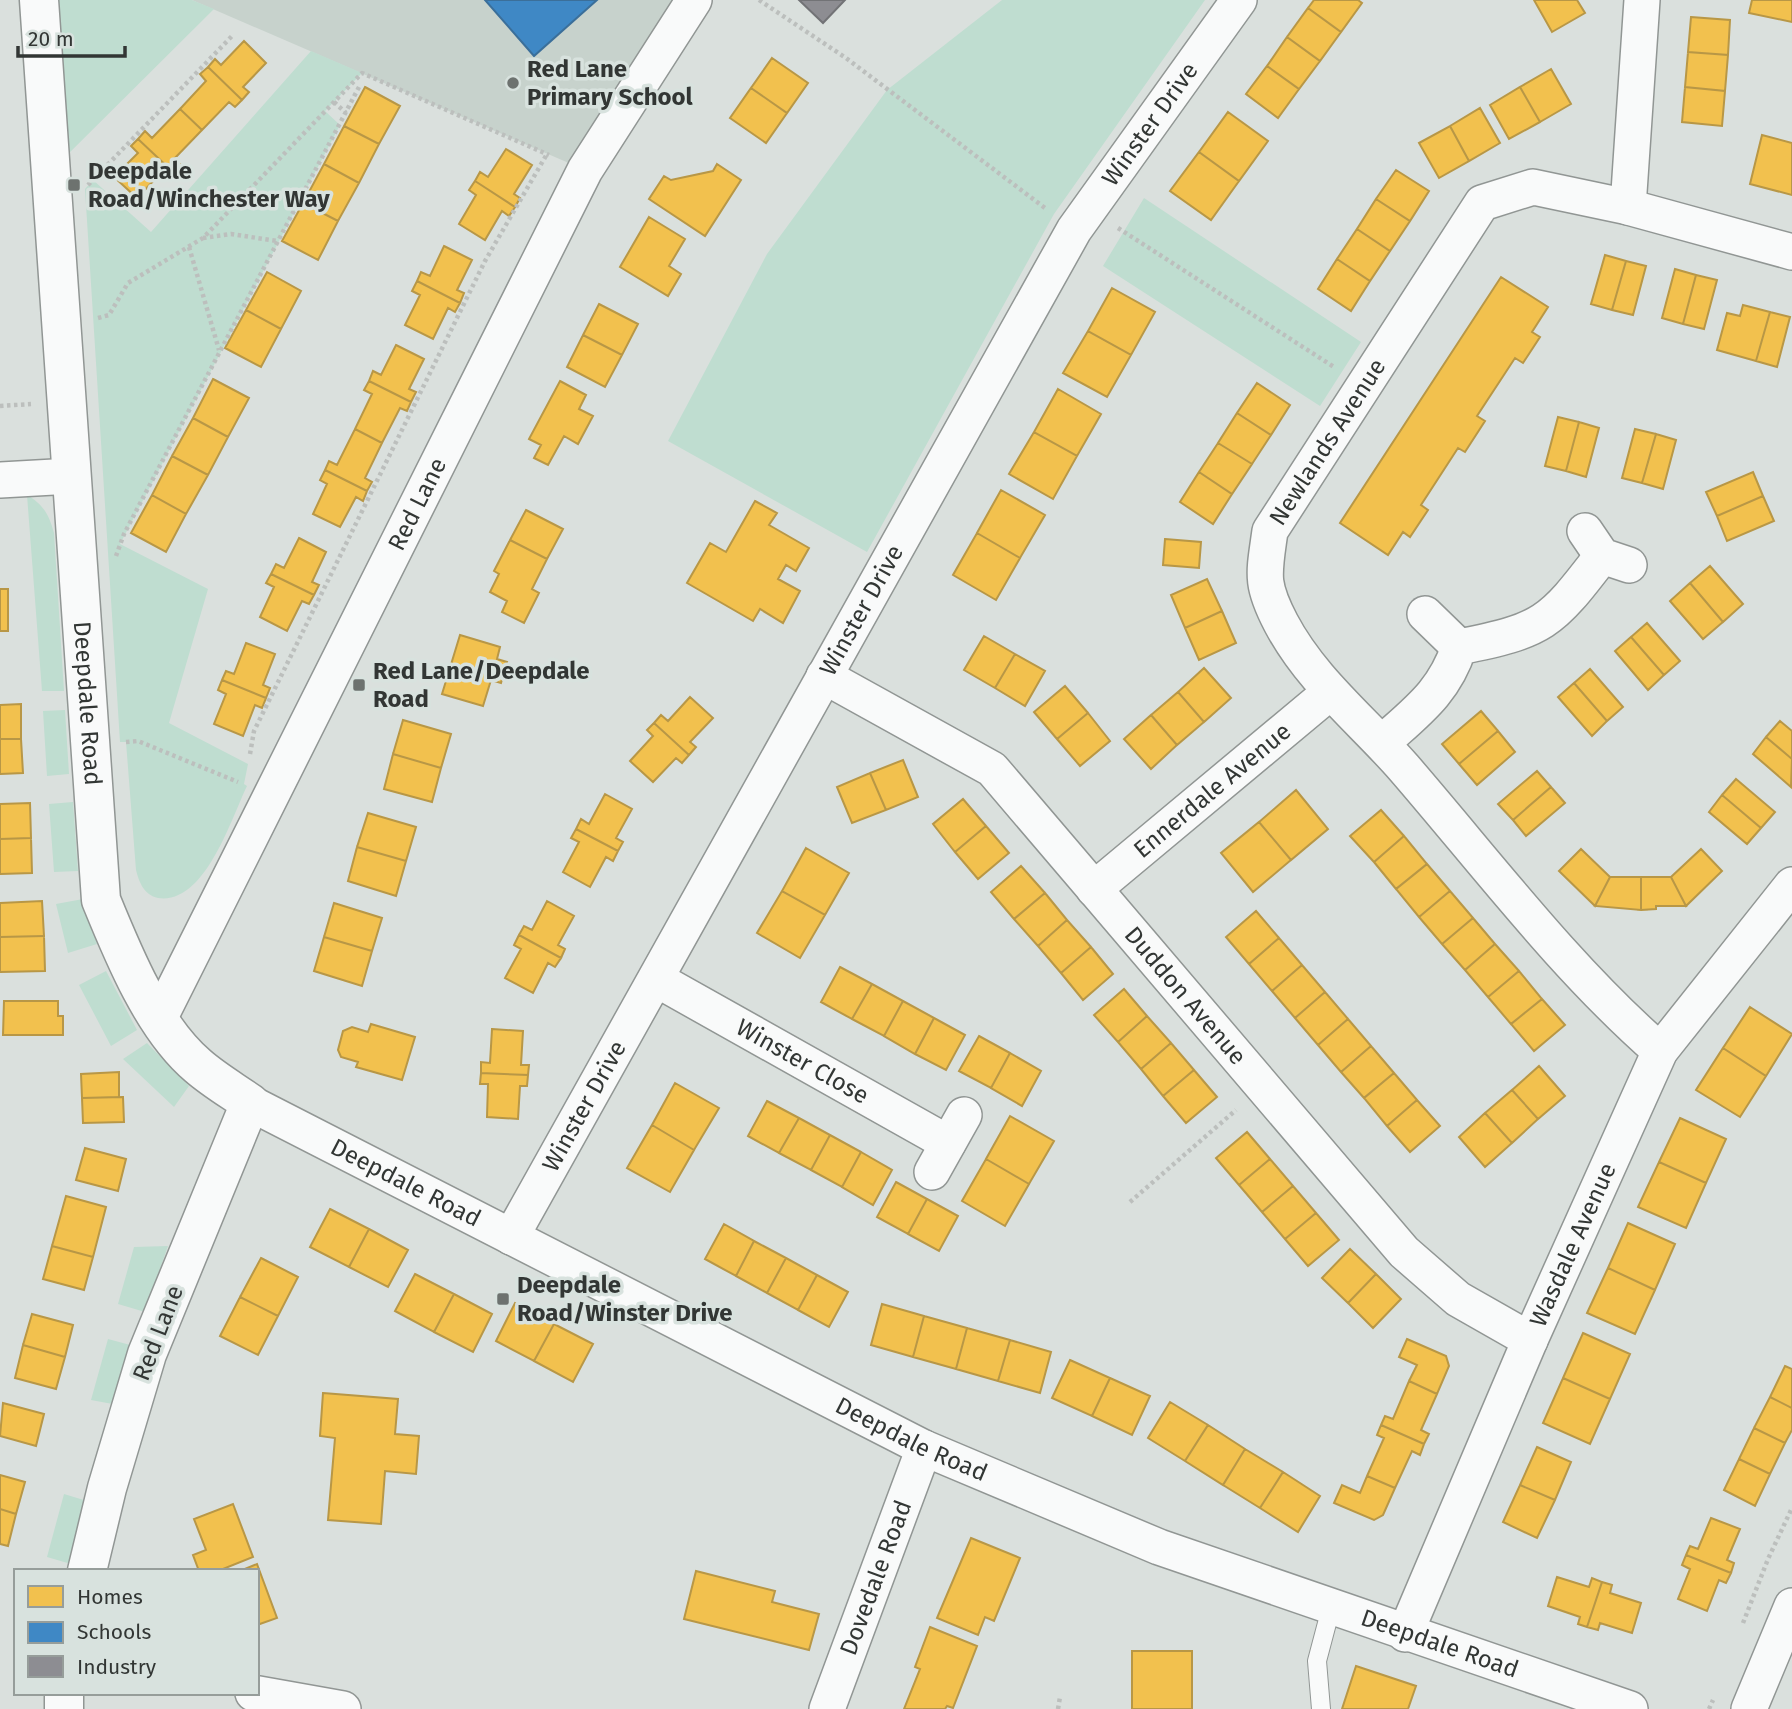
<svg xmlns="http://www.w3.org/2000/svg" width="1792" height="1709" font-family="'Fira Sans',sans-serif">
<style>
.built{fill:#c7d2cc}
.green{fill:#bfddd0}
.homes{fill:#f2c14e;stroke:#b89746;stroke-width:2}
.schools{fill:#3f88c5;stroke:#3b6f9a;stroke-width:2}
.industry{fill:#8d8d92;stroke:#727376;stroke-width:2}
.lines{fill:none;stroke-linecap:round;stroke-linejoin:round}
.service-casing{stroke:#919694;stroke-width:20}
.minor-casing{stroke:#919694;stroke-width:38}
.tertiary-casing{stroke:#919694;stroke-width:41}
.path{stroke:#bcbfbd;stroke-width:4.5;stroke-dasharray:3.5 3.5;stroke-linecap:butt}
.service{stroke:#f9fafa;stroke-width:18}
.minor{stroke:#f9fafa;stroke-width:35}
.tertiary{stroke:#f9fafa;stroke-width:38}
.poi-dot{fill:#6d726f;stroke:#d8e2de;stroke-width:2.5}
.labels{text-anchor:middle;stroke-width:7;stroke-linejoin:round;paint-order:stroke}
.poi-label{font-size:24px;font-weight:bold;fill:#323634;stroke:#d8e2de;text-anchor:start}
.street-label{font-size:24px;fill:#323634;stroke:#d8e2de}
</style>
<rect width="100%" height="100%" fill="#dae0dd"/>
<path class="built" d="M192,0H694L585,170Z"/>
<path class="green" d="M39,0H192L214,9L52,170Z
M1002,0H1205L1054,214L867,552L668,441L767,254L887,90Z
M311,51L362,73L325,111L340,125L120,544L208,589L169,723L248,764L244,784L247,786C231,819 205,905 158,898C144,895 139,882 136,870L126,742H120L85,189L93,180L151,232Z
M1144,198L1361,342L1320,406L1103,266Z
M27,495C44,505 49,515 54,533L64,691H42Z
M65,710L69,774L47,776L43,711Z
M73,802L78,871L54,872L49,804Z
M83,899L97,944L68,953L56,904Z
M106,971L137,1030L111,1046L79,985Z
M147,1043L189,1086L174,1107L123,1059Z
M168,1246L145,1312L118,1304L134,1247Z
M108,1339L134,1346L118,1405L91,1400Z
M64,1494L87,1501L71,1564L47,1557Z"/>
<path class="homes" d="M1314,0H1358L1362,3L1341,32L1308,8Z
M1534,0H1577L1585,13L1552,32Z
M1752,0H1792V22L1749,13Z
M1308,8L1341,32L1320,61L1287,37Z
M1691,17L1730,20L1728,55L1688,52Z
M1287,37L1320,61L1299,89L1267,66Z
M244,41L266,63L243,87L249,92L242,100L208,67L215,59L221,65Z
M1688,52L1728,55L1725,91L1685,87Z
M772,58L808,83L787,113L751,88Z
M1267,66L1299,89L1278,118L1246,94Z
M208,67L242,100L235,107L229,102L202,130L180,109L206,81L200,74Z
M1551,69L1571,104L1540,122L1520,87Z
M365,87L400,106L379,144L344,126Z
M1520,87L1540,122L1509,139L1490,105Z
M1685,87L1725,91L1722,126L1682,122Z
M751,88L787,113L766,143L730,118Z
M1480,108L1500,143L1469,161L1450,126Z
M180,109L202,130L174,159L180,164L173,172L138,139L145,131L152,138Z
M1228,112L1268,141L1239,181L1199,152Z
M344,126L379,144L359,183L324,164Z
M1450,126L1469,161L1439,178L1419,143Z
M1762,135L1792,143V195L1750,184Z
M138,139L173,172L166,180L160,174L137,198L114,177L138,153L131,146Z
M506,149L532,165L514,194L520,198L515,207L475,181L480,172L488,177Z
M1199,152L1239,181L1211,220L1170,191Z
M324,164L359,183L338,221L303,203Z
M717,164L741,180L705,236L649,199L664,176L671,180L713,171Z
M1396,170L1429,191L1410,221L1376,199Z
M475,181L515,207L509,216L502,211L485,240L459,224L476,195L469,190Z
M1376,199L1410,221L1390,251L1357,229Z
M303,203L338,221L318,260L282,241Z
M649,217L685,239L669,266L681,274L668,296L620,267Z
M1357,229L1390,251L1370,281L1337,259Z
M444,246L472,260L457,290L464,293L460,303L417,281L421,272L430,276Z
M1605,255L1626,261L1612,310L1591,304Z
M1337,259L1370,281L1351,311L1318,289Z
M1626,261L1646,266L1633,315L1612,310Z
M1675,269L1696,275L1683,324L1662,318Z
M267,272L301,291L281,329L246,310Z
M1696,275L1717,280L1704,329L1683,324Z
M1501,277L1548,307L1532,332L1540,337L1523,363L1515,358L1477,416L1485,421L1465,452L1458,448L1421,505L1428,510L1410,537L1403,532L1388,555L1340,523Z
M417,281L460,303L455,312L448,308L433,339L405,325L420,295L412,291Z
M1112,288L1155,312L1131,355L1088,331Z
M599,304L638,324L622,355L583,335Z
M1743,305L1770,312L1756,361L1717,350L1727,313L1740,316Z
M246,310L281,329L261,367L225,348Z
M1770,312L1790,317L1777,367L1756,361Z
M1088,331L1131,355L1107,397L1063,373Z
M583,335L622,355L605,387L567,367Z
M396,345L424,359L409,389L416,392L411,402L369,381L373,371L381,375Z
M213,379L249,398L228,437L193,418Z
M369,381L411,402L407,411L400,408L382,443L355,429L372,394L364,390Z
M560,381L586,395L579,409L593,416L578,444L564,436L548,465L534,458L541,445L529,439Z
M1257,383L1290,405L1271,435L1237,413Z
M1058,389L1101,414L1077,456L1034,432Z
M1237,413L1271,435L1252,464L1218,443Z
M1558,417L1579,422L1566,471L1545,466Z
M193,418L228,437L208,475L172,456Z
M1579,422L1599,428L1586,477L1566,471Z
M355,429L382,443L365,478L372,482L367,491L325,470L329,461L337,465Z
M1635,429L1656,434L1642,483L1622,478Z
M1034,432L1077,456L1053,499L1009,474Z
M1656,434L1676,440L1663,489L1642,483Z
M1218,443L1252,464L1232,494L1199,472Z
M172,456L208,475L186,514L152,495Z
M325,470L367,491L363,501L356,497L340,527L313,514L327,484L320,480Z
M1199,472L1232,494L1213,524L1180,502Z
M1753,472L1763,496L1717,516L1706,492Z
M1001,490L1045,515L1020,558L977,533Z
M152,495L186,514L166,552L131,533Z
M1763,496L1774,521L1727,541L1717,516Z
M755,501L777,513L769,525L809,548L796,571L786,565L778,579L800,591L783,623L760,609L753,621L687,583L710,543L726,552Z
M526,510L563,529L547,559L510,540Z
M977,533L1020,558L996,600L953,575Z
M299,538L326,552L312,582L319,585L314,595L271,574L276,564L284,568Z
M1165,539L1201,542L1199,568L1163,565Z
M510,540L547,559L532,589L539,593L524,623L502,612L507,601L490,592L499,574L494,571Z
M1710,566L1743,604L1723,622L1690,583Z
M271,574L314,595L309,604L302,601L287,631L260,617L274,587L266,583Z
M1207,579L1222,611L1185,628L1171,595Z
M1690,583L1723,622L1703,639L1670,601Z
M0,589H8V631H0Z
M1222,611L1236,643L1199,660L1185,628Z
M1647,623L1680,661L1664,675L1631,637Z
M460,635L500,647L497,659L507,662L501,683L491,680L483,706L442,694Z
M984,636L1015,654L995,688L964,670Z
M1631,637L1664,675L1648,690L1615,651Z
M246,643L275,654L263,685L270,688L266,698L222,680L226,671L234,674Z
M1015,654L1045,671L1025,706L995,688Z
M1204,668L1231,698L1204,722L1178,692Z
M1590,669L1623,707L1607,721L1574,683Z
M222,680L266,698L262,708L255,705L243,736L214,724L226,694L218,690Z
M1574,683L1607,721L1592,736L1558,697Z
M1065,686L1088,713L1057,739L1034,712Z
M1178,692L1204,722L1177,745L1151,715Z
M690,697L713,718L690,742L696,747L689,755L654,723L661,715L668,721Z
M21,704V739H0V705Z
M1481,711L1498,731L1459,764L1442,744Z
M1088,713L1110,741L1080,766L1057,739Z
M1151,715L1177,745L1151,769L1124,739Z
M403,720L451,734L441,768L393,754Z
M1780,721L1792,731V759L1766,737Z
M654,723L689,755L682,763L676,758L653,782L630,761L653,736L647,730Z
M1498,731L1515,752L1477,785L1459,764Z
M1766,737L1792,759L1791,787L1753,754Z
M0,739H21L23,773L0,774Z
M393,754L441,768L432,802L384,789Z
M903,760L918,797L886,810L870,773Z
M1537,771L1551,787L1513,820L1498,804Z
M870,773L886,810L852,823L837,787Z
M1736,779L1775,812L1761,828L1722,795Z
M1551,787L1565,803L1526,836L1513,820Z
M1296,790L1328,829L1291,860L1259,822Z
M605,794L632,809L616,838L623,842L618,851L576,829L581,819L589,824Z
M1722,795L1761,828L1747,844L1709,812Z
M963,799L986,826L955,852L933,824Z
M30,803L31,838L0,839V804Z
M1381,810L1404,836L1374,862L1350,836Z
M368,813L416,827L406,861L357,847Z
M1259,822L1291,860L1253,892L1221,853Z
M986,826L1009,853L978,879L955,852Z
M576,829L618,851L613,861L606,857L590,887L563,872L579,842L571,838Z
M1404,836L1427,864L1396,889L1374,862Z
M31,838L32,873L0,874V839Z
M357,847L406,861L396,896L348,881Z
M806,848L849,873L825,915L782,891Z
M1581,849L1610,877L1595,906L1559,871Z
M1701,849L1722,871L1686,906L1671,877Z
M1427,864L1450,891L1419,917L1396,889Z
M1021,866L1045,893L1014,919L991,892Z
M1610,877H1641V910L1595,906Z
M1641,877H1671L1686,906H1656V909L1641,910Z
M782,891L825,915L800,958L757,933Z
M1450,891L1473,918L1442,944L1419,917Z
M1045,893L1067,920L1038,946L1014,919Z
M42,901L44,936L0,937V903Z
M547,901L574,916L558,945L565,949L561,958L519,935L524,926L532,930Z
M334,903L382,918L372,951L324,937Z
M1256,911L1279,938L1249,964L1226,937Z
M1473,918L1495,944L1465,970L1442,944Z
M1067,920L1091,947L1061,973L1038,946Z
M519,935L561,958L555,967L548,963L533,993L505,978L521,949L514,945Z
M44,936L45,971L0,972V937Z
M324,937L372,951L362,986L314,971Z
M1279,938L1302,965L1272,991L1249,964Z
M1495,944L1519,971L1488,997L1465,970Z
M1091,947L1113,974L1083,1000L1061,973Z
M1302,965L1325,992L1295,1018L1272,991Z
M840,967L872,984L852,1019L821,1002Z
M1519,971L1542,999L1511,1024L1488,997Z
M872,984L903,1001L884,1036L852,1019Z
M1124,989L1147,1016L1118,1042L1094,1015Z
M1325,992L1348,1019L1318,1045L1295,1018Z
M1542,999L1565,1025L1534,1051L1511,1024Z
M4,1001H58V1016H63V1035H3Z
M903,1001L934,1018L915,1054L884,1036Z
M1750,1007L1792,1034L1766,1076L1723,1048Z
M1147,1016L1171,1043L1141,1069L1118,1042Z
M934,1018L965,1035L946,1070L915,1054Z
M1348,1019L1371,1046L1341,1072L1318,1045Z
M371,1024L415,1037L402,1080L356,1067L358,1062L341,1057L338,1050L343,1031L352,1027L368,1032Z
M492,1029L523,1031L521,1065H529L528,1075L481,1073V1062L490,1063Z
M979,1036L1010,1053L991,1088L959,1071Z
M1171,1043L1194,1070L1163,1096L1141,1069Z
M1371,1046L1394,1073L1364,1098L1341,1072Z
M1723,1048L1766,1076L1740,1117L1696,1090Z
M1010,1053L1041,1071L1022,1106L991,1088Z
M1539,1066L1565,1096L1538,1119L1512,1090Z
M1194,1070L1217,1097L1186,1123L1163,1096Z
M119,1072V1097L82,1098L81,1074Z
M481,1073L528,1075L527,1086H520L518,1119L487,1117L488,1084H480Z
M1394,1073L1417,1100L1387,1126L1364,1098Z
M675,1083L719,1108L694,1150L652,1125Z
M1512,1090L1538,1119L1512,1143L1485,1113Z
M123,1097L124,1122L83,1123L82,1098Z
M1417,1100L1440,1126L1410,1152L1387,1126Z
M767,1101L799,1118L779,1153L748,1136Z
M1485,1113L1512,1143L1485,1167L1459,1137Z
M1010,1116L1054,1141L1029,1184L986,1159Z
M799,1118L830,1135L811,1170L779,1153Z
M1680,1118L1726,1139L1706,1183L1659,1162Z
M652,1125L694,1150L670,1192L627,1168Z
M1247,1132L1270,1159L1239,1185L1216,1158Z
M830,1135L861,1152L842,1187L811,1170Z
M85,1148L126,1159L118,1191L76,1180Z
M861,1152L892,1170L873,1205L842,1187Z
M986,1159L1029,1184L1005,1226L962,1201Z
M1270,1159L1293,1186L1262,1212L1239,1185Z
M1659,1162L1706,1183L1686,1228L1638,1207Z
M896,1182L927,1199L908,1234L877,1217Z
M1293,1186L1316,1213L1285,1239L1262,1212Z
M66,1196L106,1207L93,1257L52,1246Z
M927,1199L958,1216L939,1251L908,1234Z
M330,1209L369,1229L349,1267L310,1247Z
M1316,1213L1339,1240L1308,1266L1285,1239Z
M1628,1223L1675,1244L1655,1290L1608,1268Z
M724,1224L754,1241L736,1276L705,1259Z
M369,1229L408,1250L388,1287L349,1267Z
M754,1241L786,1258L767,1293L736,1276Z
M52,1246L93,1257L84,1290L43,1279Z
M1350,1249L1376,1274L1348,1303L1322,1278Z
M261,1258L298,1277L278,1316L240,1297Z
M786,1258L817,1275L798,1310L767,1293Z
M1608,1268L1655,1290L1635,1334L1587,1313Z
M415,1274L454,1294L434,1332L395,1311Z
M1376,1274L1401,1299L1373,1328L1348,1303Z
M817,1275L848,1292L829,1327L798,1310Z
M454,1294L492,1314L473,1352L434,1332Z
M240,1297L278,1316L258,1355L220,1336Z
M515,1303L554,1324L534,1361L496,1341Z
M882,1304L924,1316L913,1357L871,1345Z
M32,1314L73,1325L65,1357L23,1345Z
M924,1316L967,1328L956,1369L913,1357Z
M554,1324L593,1344L573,1382L534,1361Z
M967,1328L1010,1340L998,1381L956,1369Z
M1583,1333L1630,1354L1610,1399L1563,1378Z
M1407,1339L1446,1356L1449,1366L1437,1394L1409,1381L1417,1365L1399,1357Z
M1010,1340L1051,1352L1040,1393L998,1381Z
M23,1345L65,1357L56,1389L15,1378Z
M1070,1360L1110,1378L1092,1416L1052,1398Z
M1785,1366L1792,1369V1408L1770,1397Z
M1110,1378L1150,1396L1132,1435L1092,1416Z
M1563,1378L1610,1399L1590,1444L1543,1423Z
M1409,1381L1437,1394L1421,1430L1429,1434L1424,1444L1381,1425L1385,1416L1393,1419Z
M323,1393L398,1399L395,1434L419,1436L416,1474L385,1471L381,1524L328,1520L335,1438L320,1436Z
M1770,1397L1792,1408V1430L1785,1443L1754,1428Z
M1170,1402L1208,1425L1185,1461L1148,1438Z
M3,1403L44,1414L36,1446L0,1436Z
M1208,1425L1245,1449L1223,1485L1185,1461Z
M1381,1425L1424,1444L1420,1455L1412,1451L1395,1488L1367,1476L1384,1438L1377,1435Z
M1754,1428L1785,1443L1770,1474L1739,1459Z
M1537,1447L1571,1462L1555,1500L1520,1485Z
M1245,1449L1283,1472L1260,1508L1223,1485Z
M1739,1459L1770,1474L1755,1506L1724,1490Z
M1283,1472L1320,1496L1298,1532L1260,1508Z
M0,1475L25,1482L16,1514L0,1509Z
M1367,1476L1395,1488L1383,1515L1374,1520L1334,1503L1342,1485L1360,1493Z
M1520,1485L1555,1500L1537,1538L1503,1522Z
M233,1504L253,1557L218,1571H199L193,1555L206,1550L194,1519Z
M0,1509L16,1514L8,1546L0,1544Z
M1711,1518L1740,1529L1727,1560L1734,1563L1731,1573L1686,1555L1690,1546L1698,1549Z
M971,1538L1020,1558L994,1621L985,1617L978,1635L937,1618Z
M1686,1555L1731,1573L1726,1583L1719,1580L1707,1611L1678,1599L1690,1569L1682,1565Z
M257,1564L277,1618L257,1625V1571H240Z
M696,1571L775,1591L772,1602L819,1614L809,1650L684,1619Z
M1557,1577L1589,1587L1592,1578L1602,1582L1587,1627L1578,1624L1580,1617L1548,1606Z
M1602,1582L1612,1585L1610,1593L1641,1603L1632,1633L1600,1623L1598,1630L1587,1627Z
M930,1627L977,1646L953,1708L947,1706L945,1709H904L920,1669L915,1667Z
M1132,1651H1192V1709H1132Z
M1356,1666L1416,1686L1408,1709H1342Z"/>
<path class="schools" d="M485,0H597L534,56Z"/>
<path class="industry" d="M799,0H845L823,23Z"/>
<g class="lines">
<g class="service-casing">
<path id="service" d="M1321,1709L1317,1661L1331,1608"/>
</g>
<g class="minor-casing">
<g id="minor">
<path d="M1628,207L1642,0"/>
<path d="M0,480L72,476"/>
<path d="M1585,531L1602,556L1629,565"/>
<path d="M1425,614L1459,647"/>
<path id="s1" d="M824,676L992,769L1404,1252L1458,1299L1530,1340"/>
<path d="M1382,743C1416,712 1444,693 1459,647C1544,630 1550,624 1602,556"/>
<path id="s2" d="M1094,889L1329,693"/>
<path id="s3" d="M656,979L948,1143"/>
<path id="s4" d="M159,1019L585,170L694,0"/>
<path id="s5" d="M1660,1051C1565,968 1487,864 1404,768C1362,720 1311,680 1281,623C1260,583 1264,574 1270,531L1482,203L1533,187L1628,207L1792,252"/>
<path id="s6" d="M250,1103L924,1448L1159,1547L1630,1709"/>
<path d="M932,1172L964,1115"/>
<path id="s7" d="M511,1237L1074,230L1239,0"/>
<path id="s8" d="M1405,1634L1530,1340L1660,1051L1792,885"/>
<path d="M253,1693L343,1709"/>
<path id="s9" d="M827,1709L924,1448"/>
<path d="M1749,1709L1792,1606"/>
</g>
</g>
<g class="tertiary-casing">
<g id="tertiary">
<path id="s10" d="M39,0L101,900C123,954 153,1028 198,1066C214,1080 233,1091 250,1103L147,1354L107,1488L87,1571"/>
<path d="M64,1709V1693"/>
</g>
</g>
<path class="path" d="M759,0L846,58L1045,208
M334,102L346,113
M88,185L233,35
M1118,228L1334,367
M203,238L231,234L277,241
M189,247L219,350
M98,318L109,315L128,283L203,238L362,73L549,155
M0,406L31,404
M116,556L124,534L359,87
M126,742L138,741L238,782
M250,754L254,731L485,261L547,154
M1130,1202L1236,1110
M1743,1623L1768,1559L1792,1508
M1058,1709L1060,1697
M1709,1709L1713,1700"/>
<use href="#service" class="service"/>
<use href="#minor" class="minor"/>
<use href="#tertiary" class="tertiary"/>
</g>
<g class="poi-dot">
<circle cx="513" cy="83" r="7"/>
<rect x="67" y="178" width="14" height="14" rx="3.5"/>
<rect x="352" y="678" width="14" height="14" rx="3.5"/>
<rect x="496" y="1292" width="14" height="14" rx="3.5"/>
</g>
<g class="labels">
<g class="poi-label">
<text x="527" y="77">Red Lane<tspan x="527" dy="28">Primary School</tspan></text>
<text x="88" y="179">Deepdale<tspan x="88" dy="28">Road/Winchester Way</tspan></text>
<text x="373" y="679">Red Lane/Deepdale<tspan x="373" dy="28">Road</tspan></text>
<text x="517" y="1293">Deepdale<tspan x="517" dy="28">Road/Winster Drive</tspan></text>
</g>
<g class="street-label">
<text dy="8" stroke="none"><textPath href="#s7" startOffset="1284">Winster Drive</textPath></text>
<text dy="8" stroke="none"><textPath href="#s5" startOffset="774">Newlands Avenue</textPath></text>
<text dy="8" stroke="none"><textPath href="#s4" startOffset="576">Red Lane</textPath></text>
<text dy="8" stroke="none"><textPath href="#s7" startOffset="718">Winster Drive</textPath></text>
<text dy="8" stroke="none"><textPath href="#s10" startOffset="705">Deepdale Road</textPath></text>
<text dy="8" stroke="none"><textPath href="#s2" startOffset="154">Ennerdale Avenue</textPath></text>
<text dy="8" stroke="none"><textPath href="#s1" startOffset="490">Duddon Avenue</textPath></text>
<text dy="8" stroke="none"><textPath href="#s3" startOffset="168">Winster Close</textPath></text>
<text dy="8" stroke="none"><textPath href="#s7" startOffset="150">Winster Drive</textPath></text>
<text dy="8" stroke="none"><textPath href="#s6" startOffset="175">Deepdale Road</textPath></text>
<text dy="8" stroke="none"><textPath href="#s8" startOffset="424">Wasdale Avenue</textPath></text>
<text transform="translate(158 1333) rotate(-69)" y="8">Red Lane</text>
<text dy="8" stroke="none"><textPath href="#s6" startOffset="742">Deepdale Road</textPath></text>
<text dy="8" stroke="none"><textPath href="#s9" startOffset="140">Dovedale Road</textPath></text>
<text dy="8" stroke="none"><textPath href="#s6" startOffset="1309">Deepdale Road</textPath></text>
</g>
</g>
<rect x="14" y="1569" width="245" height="126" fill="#d8e2de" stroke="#969d9a" stroke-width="2"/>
<rect x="28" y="1586" width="35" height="21" fill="#f2c14e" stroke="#969d9a" stroke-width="2"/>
<text x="77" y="1604" font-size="21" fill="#323634">Homes</text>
<rect x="28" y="1622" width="35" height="21" fill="#3f88c5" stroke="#969d9a" stroke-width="2"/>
<text x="77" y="1639" font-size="21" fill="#323634">Schools</text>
<rect x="28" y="1656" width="35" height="21" fill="#8d8d92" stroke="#969d9a" stroke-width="2"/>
<text x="77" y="1674" font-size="21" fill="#323634">Industry</text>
<path d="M18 46v10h107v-10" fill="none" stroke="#323634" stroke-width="3.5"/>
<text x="28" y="46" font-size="21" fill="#323634" stroke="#d8e2de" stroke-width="5" paint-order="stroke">20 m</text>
</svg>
